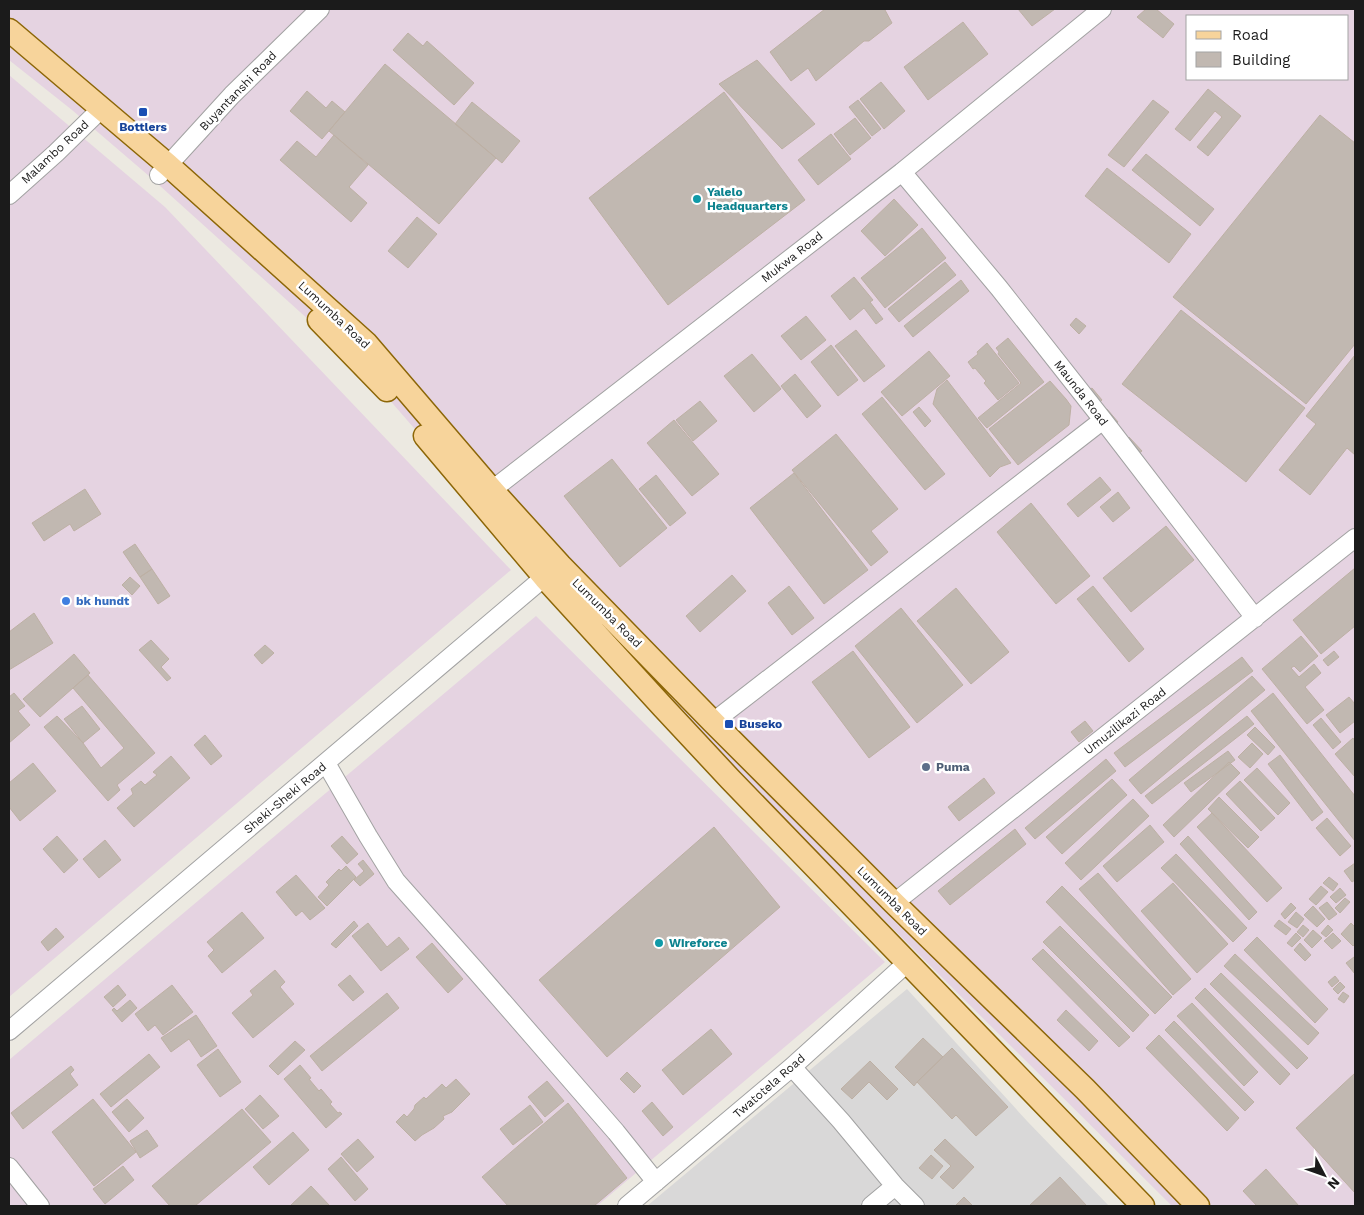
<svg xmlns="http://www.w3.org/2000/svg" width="1364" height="1215" font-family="'Work Sans',sans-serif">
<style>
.residential{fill:#d9d8d8}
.industrial{fill:#e5d3e1;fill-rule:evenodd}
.building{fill:#c1b8b1;stroke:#bdb0a4}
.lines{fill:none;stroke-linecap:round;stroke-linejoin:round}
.minor-casing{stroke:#a2a2a2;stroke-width:20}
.major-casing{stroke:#8c6607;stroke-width:25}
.minor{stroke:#fff;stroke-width:18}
.major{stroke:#f7d49b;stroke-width:22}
.transit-dot{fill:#1a4fb4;stroke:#fff;stroke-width:2}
.culture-dot{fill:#0f9aa8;stroke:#fff;stroke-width:2}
.shop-dot{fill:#3f7fe0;stroke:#fff;stroke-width:2}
.service-dot{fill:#5c6f8a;stroke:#fff;stroke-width:2}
.labels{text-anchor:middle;stroke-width:5;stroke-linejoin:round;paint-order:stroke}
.street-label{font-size:12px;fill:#1b1b1b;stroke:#fff}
.transit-label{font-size:12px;font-weight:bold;fill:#164399;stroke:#fff}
.culture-label{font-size:12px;font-weight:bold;fill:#0d838f;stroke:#fff;text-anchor:start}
.shop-label{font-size:12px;font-weight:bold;fill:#366cbe;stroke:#fff;text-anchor:start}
.service-label{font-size:12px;font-weight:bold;fill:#4e5e75;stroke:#fff;text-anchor:start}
</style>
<rect width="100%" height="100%" fill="#ece9e1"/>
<path class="residential" d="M907,989L1027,1121L1109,1206H647Z"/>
<path class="industrial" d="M9,9H1355V1206H1172L876,912L638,681L479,503L361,367L149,176L72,110L9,60ZM1188,16H1348V79H1188Z
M9,75L165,207L511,570L9,997Z
M536,616L885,962L597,1206H9V1060Z"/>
<path class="building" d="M825,9H886L885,10L892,23L869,41H864L816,81L808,68L791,81L770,52Z
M1018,9H1055L1032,26Z
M1146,9H1156L1174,24L1163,38L1137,17Z
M963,22L988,54L928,100L904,67Z
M408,33L423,46L427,41L474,83L454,105L393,50Z
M757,60L815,124L782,149L719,84Z
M385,64L496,158L439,224L329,131Z
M881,82L905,111L884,129L860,99Z
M1208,89L1241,116L1208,156L1197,147L1222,117L1215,111L1190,141L1175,129Z
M307,91L326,108L332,101L345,112L322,139L290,111Z
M724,92L805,200L668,305L589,198Z
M858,100L881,129L872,136L849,107Z
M1153,100L1169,112L1124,167L1108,155Z
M472,102L520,141L502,163L455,124Z
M1320,115L1355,143V344L1306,404L1173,297Z
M855,118L871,138L850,155L834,134Z
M831,134L851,159L818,185L798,160Z
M334,135L368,165L349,187L367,203L351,222L280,160L297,141L316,157Z
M1146,154L1214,209L1200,226L1132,170Z
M1107,168L1191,234L1169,263L1085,196Z
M894,199L918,225L885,256L861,231Z
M417,217L437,234L408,268L388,251Z
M922,228L946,258L885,308L861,278Z
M945,262L956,275L899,322L888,309Z
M854,277L873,300L870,302L883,319L876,324L864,308L850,320L831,296Z
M961,280L969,291L913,337L904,326Z
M1181,310L1305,408L1246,482L1122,384Z
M806,316L826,340L801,360L781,336Z
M1076,318L1086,326L1079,334L1070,325Z
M856,330L885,366L864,382L835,346Z
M1008,338L1044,382L987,428L978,418L1021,383L998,354L999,352L996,348Z
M987,343L1019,383L998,400L984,383L986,381L975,368L973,369L968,362L978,354L977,352Z
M831,345L858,380L838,396L811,362Z
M929,351L950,376L902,416L881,392Z
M752,354L781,389L754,412L724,376Z
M1355,355V455L1347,448L1310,495L1279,470L1316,424L1306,416Z
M795,374L821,406L807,418L781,386Z
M947,380L1011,463L1000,467L990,477L933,404L937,389Z
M1050,381L1066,399L1071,406L1069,425L1018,465L989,429Z
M1092,388L1102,400L1098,404L1088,391Z
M882,397L945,474L925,490L862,414Z
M700,401L717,421L693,441L676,420Z
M919,407L931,421L925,427L913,412Z
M1107,409L1118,422L1112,426L1101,413Z
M674,420L719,474L692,496L647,443Z
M836,434L898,509L871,531L888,552L871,566L792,470Z
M1129,437L1142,451L1136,456L1123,443Z
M612,459L667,528L620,567L564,496Z
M794,473L868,570L824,604L750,508Z
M656,475L686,513L670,526L639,489Z
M1100,477L1111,490L1078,517L1067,504Z
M85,489L101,514L74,531L70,524L44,541L32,523Z
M1118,492L1130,508L1113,522L1100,507Z
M1031,503L1090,576L1056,604L997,532Z
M1166,526L1194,560L1131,612L1103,578Z
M135,544L152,569L140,577L123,552Z
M1355,568V626L1321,654L1293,620Z
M152,569L170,596L158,604L140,577Z
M732,575L746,591L700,632L686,616Z
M130,577L140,586L132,595L122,585Z
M789,586L814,618L792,635L768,603Z
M1093,586L1144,649L1129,662L1077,599Z
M956,588L1009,652L971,684L917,621Z
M901,608L963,685L917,723L855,646Z
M34,613L53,643L9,670V632Z
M1301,636L1318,656L1300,672L1294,666L1291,668L1299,677L1314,664L1321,673L1305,687L1324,710L1307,724L1262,669Z
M151,640L169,659L161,667L171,678L167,681L139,650Z
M265,645L274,653L262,664L254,655Z
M853,651L910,727L869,758L812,682Z
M1334,651L1339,657L1328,666L1323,660Z
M74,654L90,673L40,717L23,699Z
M1242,657L1253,671L1125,767L1114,753Z
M88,675L155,753L117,785L120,790L108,801L44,727L57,716L83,743L101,768L124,748L73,688Z
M1252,676L1265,690L1141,794L1129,780Z
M14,693L25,706L18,711L30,725L9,743V697Z
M1273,693L1355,796V841L1251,711Z
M1349,697L1355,704V721L1340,733L1326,715Z
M82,706L100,729L83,743L64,719Z
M1247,716L1254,724L1152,804L1145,796Z
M1321,718L1341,742L1333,749L1313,725Z
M1085,721L1093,731L1079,742L1071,732Z
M1255,727L1275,747L1268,755L1247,735Z
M205,735L222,756L211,765L194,745Z
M1353,738L1355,741V777L1335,754Z
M1252,743L1263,754L1250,768L1238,757Z
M1228,751L1235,760L1191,792L1184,783Z
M1280,755L1323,812L1312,821L1268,764Z
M171,756L190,778L134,827L117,808L133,794L131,789L141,781L145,785L157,775L153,772Z
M1106,759L1116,771L1035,839L1025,828Z
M1229,762L1240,773L1174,837L1163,825Z
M33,763L56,791L20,821L9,807V783Z
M1257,768L1290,803L1278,815L1244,780Z
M984,778L995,793L959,821L948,807Z
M1112,779L1127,795L1062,854L1046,837Z
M1240,781L1275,818L1261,831L1226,794Z
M1219,797L1259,837L1248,848L1208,809Z
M1133,799L1149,816L1081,880L1065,863Z
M1212,813L1282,888L1267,902L1197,827Z
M1327,818L1351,846L1340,856L1316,828Z
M1150,825L1164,842L1117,882L1103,866Z
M714,827L780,907L607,1057L539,980Z
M1015,829L1026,844L950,905L938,891Z
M57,836L78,860L64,873L43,849Z
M342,836L358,854L347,864L331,846Z
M1188,836L1257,912L1249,920L1180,844Z
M105,840L121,860L99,878L83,859Z
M1176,854L1247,928L1233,942L1161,868Z
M363,860L374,874L360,886L354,880L364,871L358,864Z
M1355,863V880L1352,882L1344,871Z
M346,866L356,877L327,906L318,897L329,885L326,882L339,869L341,871Z
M1098,873L1191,979L1173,995L1079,889Z
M296,875L325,908L310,920L302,911L296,916L276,892Z
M1329,877L1338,884L1333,891L1323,883Z
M1173,883L1228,944L1197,973L1141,911Z
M1062,886L1172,997L1155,1014L1046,902Z
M1321,886L1328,892L1316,905L1309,899Z
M1340,888L1346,895L1336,903L1330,897Z
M1345,898L1350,902L1340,913L1335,908Z
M1327,902L1337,914L1329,920L1319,908Z
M1291,903L1296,908L1285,919L1281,914Z
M1313,906L1325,919L1317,927L1304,915Z
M242,912L264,938L222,973L208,956L214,950L207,942Z
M1296,912L1304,919L1297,928L1288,922Z
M1279,920L1291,929L1286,935L1274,926Z
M354,921L358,926L336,948L331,944Z
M368,923L387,947L399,937L409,949L381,971L352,936Z
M1351,923L1355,927V944L1353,946L1341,934Z
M1303,925L1309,930L1303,937L1297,932Z
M1328,925L1333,930L1326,937L1321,933Z
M1060,926L1149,1015L1133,1032L1043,942Z
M56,928L64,937L48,951L41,942Z
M1313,930L1322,938L1312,948L1304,940Z
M1296,933L1301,938L1292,947L1287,943Z
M1333,933L1341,941L1332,949L1324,941Z
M1257,937L1328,1009L1315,1023L1244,950Z
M432,943L463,979L448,993L416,957Z
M1300,943L1311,955L1305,961L1294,950Z
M1043,949L1130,1037L1119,1047L1032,959Z
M1235,954L1319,1033L1308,1045L1224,966Z
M1354,957L1355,959V974L1346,963Z
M275,970L285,982L280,987L294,1004L253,1038L232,1013L253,995L250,991Z
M1221,973L1308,1058L1297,1069L1210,984Z
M350,975L364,992L353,1001L338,985Z
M1335,976L1339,981L1332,987L1328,982Z
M1340,982L1345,987L1338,994L1333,989Z
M118,985L126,995L113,1007L104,997Z
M172,985L193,1012L163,1035L155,1025L148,1031L135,1014Z
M1205,988L1290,1074L1280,1085L1195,998Z
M1343,992L1349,996L1344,1003L1338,999Z
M387,993L399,1008L322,1071L310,1056Z
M130,1000L137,1008L122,1022L112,1010L114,1008L117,1011Z
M1192,1003L1258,1072L1244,1086L1177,1016Z
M1066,1010L1098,1041L1089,1051L1057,1020Z
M196,1015L217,1046L201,1057L189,1039L171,1052L161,1038Z
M1174,1021L1254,1102L1245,1111L1165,1030Z
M711,1029L732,1054L683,1095L662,1070Z
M1159,1035L1239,1118L1227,1131L1146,1048Z
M923,1038L943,1057L917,1082L914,1086L895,1067Z
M295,1041L305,1050L278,1075L269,1066Z
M952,1048L1008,1107L976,1136L956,1115L952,1119L917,1082Z
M218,1049L241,1082L220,1097L197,1065Z
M149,1054L160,1067L111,1107L100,1094Z
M870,1061L898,1089L887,1100L869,1082L852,1099L841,1089Z
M300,1065L311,1078L309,1079L319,1091L321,1089L332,1102L330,1104L338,1113L340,1112L342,1114L326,1128L284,1079Z
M71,1066L74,1070L70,1074L78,1085L23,1129L11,1113Z
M627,1072L641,1086L634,1093L620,1079Z
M1355,1073V1193L1296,1128Z
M456,1079L470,1094L452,1112L443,1116L444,1119L434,1128L422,1135L415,1141L396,1122L404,1114L407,1117L414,1109L415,1105L424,1097L426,1099L442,1084L446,1088Z
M547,1081L564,1101L545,1117L528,1097Z
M260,1095L279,1116L263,1129L245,1109Z
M93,1099L136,1152L94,1186L52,1132Z
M127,1099L144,1118L129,1132L112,1112Z
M652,1102L673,1127L663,1136L642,1111Z
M568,1103L627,1178L594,1206H508L482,1177Z
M530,1105L543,1122L513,1145L500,1129Z
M242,1109L271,1142L195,1206H170L152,1186Z
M147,1130L158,1146L140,1158L130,1141Z
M293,1132L309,1150L269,1185L253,1167Z
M358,1139L374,1157L357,1172L341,1154Z
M945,1139L974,1167L953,1189L940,1177L951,1166L934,1150Z
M931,1155L943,1166L932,1179L919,1168Z
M341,1157L368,1189L355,1201L328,1169Z
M123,1166L134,1180L105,1204L93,1189Z
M1266,1169L1299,1206H1257L1243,1191Z
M1060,1177L1086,1205L1085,1206H1029Z
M311,1186L330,1206H290Z
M964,1197L973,1206H955Z"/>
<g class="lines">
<g class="minor-casing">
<path id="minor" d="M902,172L999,288L1103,420L1255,618
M159,175L232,95L320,9
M9,195L56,153L101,109
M483,497L902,172L1102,9
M713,722L1103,420
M326,763L368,836L396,881L476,971L616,1132L656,1182
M894,903L1355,538
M9,1031L554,569
M792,1067L841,1121L895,1186L915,1206
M9,1167L40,1206
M627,1206L792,1067L908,962
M871,1206L895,1186"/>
</g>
<g class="major-casing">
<path id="major" d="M9,30L168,165L366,343L492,490L560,565L713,722L894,903L1085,1089L1198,1206
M319,320L387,390
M425,436L545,578L662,706L730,779L1143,1206"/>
</g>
<use href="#minor" class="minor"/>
<use href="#major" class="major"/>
</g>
<g class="transit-dot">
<rect x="138" y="107" width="10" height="10" rx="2.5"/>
<rect x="724" y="719" width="10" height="10" rx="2.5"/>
</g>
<g class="culture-dot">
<circle cx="697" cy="199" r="5"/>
<circle cx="659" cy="943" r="5"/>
</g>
<circle class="shop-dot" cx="66" cy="601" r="5"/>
<circle class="service-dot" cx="926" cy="767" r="5"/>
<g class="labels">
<g class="street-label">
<text transform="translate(238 91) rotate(-46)" y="4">Buyantanshi Road</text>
<text transform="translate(55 152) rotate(-43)" y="4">Malambo Road</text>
<text transform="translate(792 257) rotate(-38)" y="4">Mukwa Road</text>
<text transform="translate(334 315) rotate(43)" y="4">Lumumba Road</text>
<text transform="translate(1081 393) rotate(52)" y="4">Maunda Road</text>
<text transform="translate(607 613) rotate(45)" y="4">Lumumba Road</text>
<text transform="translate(1125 721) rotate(-38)" y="4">Umuzilikazi Road</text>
<text transform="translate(285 798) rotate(-40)" y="4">Sheki-Sheki Road</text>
<text transform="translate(892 901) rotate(45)" y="4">Lumumba Road</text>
<text transform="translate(769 1086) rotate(-41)" y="4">Twatotela Road</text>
</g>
<g class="transit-label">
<text x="143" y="131">Bottlers</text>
<text x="739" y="728" text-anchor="start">Buseko</text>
</g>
<g class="culture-label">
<text x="707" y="196">Yalelo<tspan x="707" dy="14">Headquarters</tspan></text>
<text x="669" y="947">Wireforce</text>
</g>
<g class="shop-label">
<text x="76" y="605">bk hundt</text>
</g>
<g class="service-label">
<text x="936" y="771">Puma</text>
</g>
</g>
<rect width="1364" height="1215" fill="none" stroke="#1b1b1b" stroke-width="20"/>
<rect x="1186" y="15" width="162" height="65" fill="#ffffff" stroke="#a4a4a4"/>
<rect x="1196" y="31" width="25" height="8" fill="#f7d49b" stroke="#a4a4a4"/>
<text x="1232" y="40" font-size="15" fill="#1b1b1b">Road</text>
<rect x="1196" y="52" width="25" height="15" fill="#c1b8b1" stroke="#a4a4a4"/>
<text x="1232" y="65" font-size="15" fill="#1b1b1b">Building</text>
<g transform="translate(1324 1175) rotate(131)" stroke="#ffffff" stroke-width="4" paint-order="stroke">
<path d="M0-4L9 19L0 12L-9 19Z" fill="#1b1b1b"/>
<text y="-8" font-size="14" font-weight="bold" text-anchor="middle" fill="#1b1b1b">N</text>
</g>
</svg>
